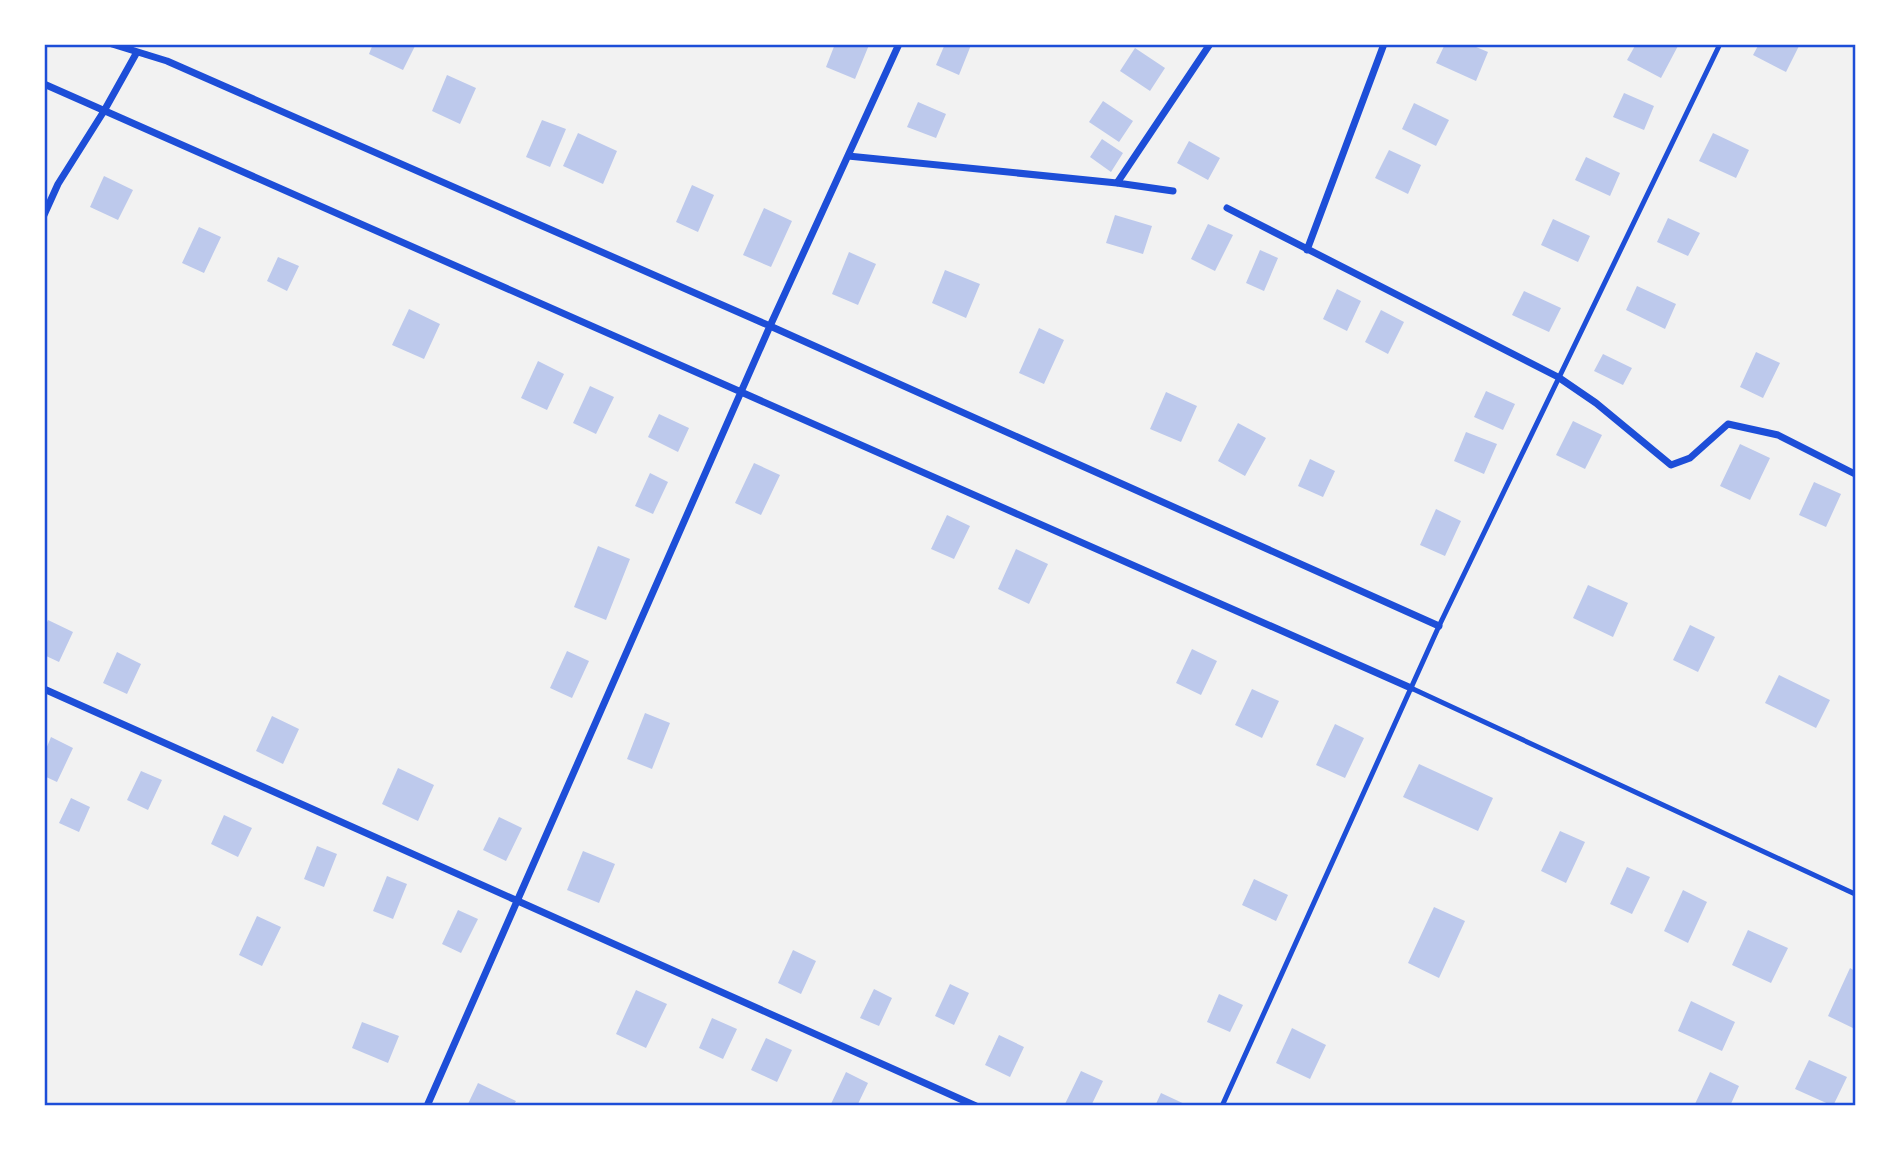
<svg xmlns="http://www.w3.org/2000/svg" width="1899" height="1150" font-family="'DM Sans',sans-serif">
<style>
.building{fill:#bdc9ec}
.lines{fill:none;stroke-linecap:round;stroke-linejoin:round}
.service{stroke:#1d4ed8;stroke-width:5}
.minor{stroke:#1d4ed8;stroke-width:7}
.neatline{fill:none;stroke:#1d4ed8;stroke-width:2.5}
</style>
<rect width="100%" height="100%" fill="#f2f2f2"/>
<path class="building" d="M373,44H416L403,70L369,54Z
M835,44L869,45L855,79L826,67Z
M945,44L971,45L959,75L936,65Z
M1445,44H1469L1488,52L1476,81L1436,63Z
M1636,44H1679L1661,78L1627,60Z
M1759,44H1793L1799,46L1786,72L1753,55Z
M1135,48L1165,68L1150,91L1120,71Z
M447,75L476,88L460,124L432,111Z
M1624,93L1654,106L1644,130L1613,117Z
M1103,101L1133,121L1119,142L1089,122Z
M918,102L946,114L936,138L907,127Z
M1414,103L1449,120L1436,146L1402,129Z
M542,120L566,129L550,167L526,157Z
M578,133L617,151L603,184L563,166Z
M1713,133L1749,150L1736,178L1699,161Z
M1102,139L1123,153L1111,172L1090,157Z
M1189,141L1220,158L1208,180L1177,163Z
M1389,150L1421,165L1408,194L1375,178Z
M1586,157L1620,173L1610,196L1575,180Z
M104,176L133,190L118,220L90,207Z
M692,185L714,195L698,232L676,222Z
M764,208L792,221L771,267L743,255Z
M1115,215L1152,226L1143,254L1106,243Z
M1668,218L1700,233L1688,256L1657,242Z
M1553,219L1590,236L1578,262L1541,245Z
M1208,224L1233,235L1215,271L1191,259Z
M199,227L221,237L204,273L182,263Z
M1260,250L1278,258L1264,291L1246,283Z
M849,252L876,264L858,305L832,294Z
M278,257L299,266L287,291L267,281Z
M945,270L980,284L966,318L932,303Z
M1637,286L1676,304L1665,329L1626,310Z
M1337,289L1361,301L1347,331L1323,319Z
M1524,291L1561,308L1549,332L1512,315Z
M409,309L440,324L424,359L392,345Z
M1381,310L1404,322L1388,354L1365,342Z
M1039,328L1064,340L1044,384L1019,373Z
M1756,352L1780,363L1763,398L1740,387Z
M1603,354L1632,368L1623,385L1594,371Z
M538,361L564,374L547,410L521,398Z
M590,386L614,397L596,434L573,423Z
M1486,391L1515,404L1503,430L1474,417Z
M1166,392L1197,406L1181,442L1150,429Z
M659,414L689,428L678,452L648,437Z
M1573,421L1602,435L1585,469L1556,455Z
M1238,423L1266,438L1245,476L1218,461Z
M1466,432L1497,444L1484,474L1454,461Z
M1740,444L1770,458L1750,500L1720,486Z
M1310,459L1335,471L1323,497L1298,486Z
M754,463L780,475L761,515L735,503Z
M650,473L668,482L653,514L635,506Z
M1814,482L1841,494L1826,527L1799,515Z
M1436,509L1461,521L1445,556L1420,545Z
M947,515L970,526L954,559L931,549Z
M598,546L630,559L606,620L574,607Z
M1016,549L1048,564L1029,604L998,589Z
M1588,585L1628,603L1613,637L1573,618Z
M48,620L73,632L59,662L44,655V629Z
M1690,625L1715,637L1698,672L1673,660Z
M1192,649L1217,661L1201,695L1176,683Z
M567,651L589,661L572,698L550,688Z
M117,652L141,664L127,694L103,683Z
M1779,675L1830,700L1816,728L1765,703Z
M1252,689L1279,701L1262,738L1235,725Z
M645,713L670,723L652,769L627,759Z
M272,716L299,729L283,764L256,751Z
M1335,724L1364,738L1345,778L1316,765Z
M51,737L73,748L57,782L44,776V754Z
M1419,764L1493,798L1478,831L1403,797Z
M398,768L434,785L418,821L382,804Z
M141,771L162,780L148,810L127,800Z
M71,798L90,807L79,832L59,823Z
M224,815L252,828L238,857L211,844Z
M499,817L522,828L506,861L483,850Z
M1560,831L1585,842L1566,883L1541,871Z
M317,846L337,854L324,887L304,879Z
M583,851L615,864L599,903L567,890Z
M1627,867L1650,877L1632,914L1610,904Z
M387,876L407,884L393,919L373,911Z
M1254,879L1288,895L1276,921L1242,905Z
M1683,890L1707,902L1688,943L1664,931Z
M1434,907L1465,921L1439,978L1408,963Z
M458,910L478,919L461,953L442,944Z
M257,916L281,927L262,966L239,955Z
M1748,930L1788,948L1771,983L1732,965Z
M793,950L816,961L801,994L778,983Z
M1850,968L1855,971V1029L1828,1016Z
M950,984L969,993L954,1025L935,1016Z
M874,989L892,998L879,1026L860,1018Z
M636,990L667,1004L646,1048L616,1034Z
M1219,994L1243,1005L1230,1032L1207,1022Z
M1691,1001L1735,1022L1722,1051L1678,1031Z
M712,1018L737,1029L723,1059L699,1048Z
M362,1022L399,1036L388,1063L352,1048Z
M1292,1028L1326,1045L1310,1079L1276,1063Z
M999,1035L1024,1047L1010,1077L985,1065Z
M766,1038L792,1050L777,1082L751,1070Z
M1809,1060L1847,1077L1833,1106L1795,1089Z
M1081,1071L1103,1081L1091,1106H1064Z
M846,1072L868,1083L857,1106H830Z
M1710,1072L1739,1086L1730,1106H1694Z
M478,1083L516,1101L513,1106H467Z
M1161,1093L1189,1106H1155Z"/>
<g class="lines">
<path class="service" d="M1411,688L1855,894
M1222,1106L1439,626L1720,44"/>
<path class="minor" d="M112,44L167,61L770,326L1439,626
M44,84L1411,688
M848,156L1117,183L1173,191
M1117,183L1210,44
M1227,208L1558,377L1596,403L1671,465L1690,458L1728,424L1778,435L1855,474
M44,215L58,184L104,111L137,52
M1307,250L1384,44
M44,689L976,1106
M427,1106L770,326L899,44"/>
</g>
<rect width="1899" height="1150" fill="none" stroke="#ffffff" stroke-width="91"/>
<rect x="46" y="46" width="1808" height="1058" class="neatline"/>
</svg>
